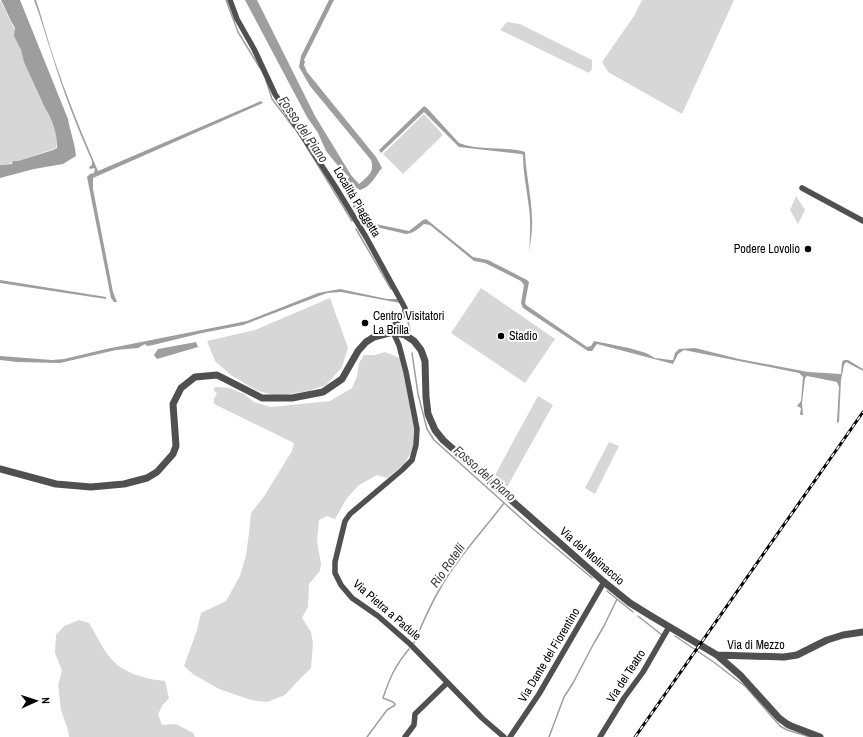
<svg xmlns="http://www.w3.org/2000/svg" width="863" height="737" font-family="'Archivo Narrow',sans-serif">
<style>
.green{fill:#d7d7d7}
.water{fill:#9e9e9e}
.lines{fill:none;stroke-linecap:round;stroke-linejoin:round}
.stream{stroke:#9e9e9e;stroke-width:1.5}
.minor{stroke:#505050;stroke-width:5.5}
.tertiary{stroke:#505050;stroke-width:7}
.rail-casing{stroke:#000;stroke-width:3}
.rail{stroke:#fff;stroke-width:1.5;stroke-dasharray:4.5;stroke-linecap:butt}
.poi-dot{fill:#000;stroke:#fff;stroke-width:1.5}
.labels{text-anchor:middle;stroke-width:4;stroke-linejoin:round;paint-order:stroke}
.street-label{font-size:12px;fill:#000;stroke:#fff}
.poi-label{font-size:12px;fill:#000;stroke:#fff;text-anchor:start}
.water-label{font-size:13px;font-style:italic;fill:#3f3f3f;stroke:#fff}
</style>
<rect width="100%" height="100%" fill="#fff"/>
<path class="green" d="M0,0L15,30V36L39,95L54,126L58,138L56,148L12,163L0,165Z
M642,0H734L682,114L608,72L602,62L634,16Z
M507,22L520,24L592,60V69L589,73L500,30Z
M424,114L443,135L403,174L383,154Z
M796,196L805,210L798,224L790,210Z
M481,288L555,339L525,383L451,333Z
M330,298L348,348L342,367L326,385L308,391L277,396L258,391L232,376L215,361L207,341L255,330Z
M385,352L400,358L401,360L416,434L411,453L404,464L387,478L377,475L359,485L347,498L335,519L327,516L319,520L317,541L321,564L320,571L309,584L308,607L302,618L311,632L313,644L311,668L296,683L285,695L267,702L251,700L219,689L193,674L184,666L197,630L201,613L226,601L240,576L246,555L249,533L251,513L265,495L279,472L292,451L294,443L214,404V398L217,394L213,389L216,387L229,388L244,394L254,402L271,407L330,401L352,388L357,376L359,363L364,355H375Z
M538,396L553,405L507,487L495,475Z
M609,442L619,446L595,494L585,488Z
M79,620L89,623C96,634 101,646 109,656C121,673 145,679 165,681L169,698L162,706L158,714L162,725L176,724L193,733L195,737H69L68,730L61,710L58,685L62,671L55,653L56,635L64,626Z"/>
<path class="water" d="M1,0H20L68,119C70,131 75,143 76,156L63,164L34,169L0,178V165L12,164L13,161H18L53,150L57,148C58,135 52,119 45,108L24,62L21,50L14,36L15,28L11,21Z
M34,0H36C42,18 47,37 53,56C66,95 82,134 98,171L261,101L263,103L93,178V189L113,292L117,302H114L111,298L88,182L87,177L90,174L94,173L95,169L94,168L90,169L89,167L92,165V161C77,127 63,91 52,55C46,37 41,18 34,0Z
M245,0H257L315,116L351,175L359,184C368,176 375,172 371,160L310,86L299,67L301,56L329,0H334L304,60L305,62L304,65L307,72L376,157L382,168C375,176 371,187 360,190L352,185L348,187L349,195L366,222L409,231L423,220L426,219L473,257L488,260L527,280L529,282L525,303L526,305L587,347L591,346L594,341L629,348L646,353L655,358L671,360H673L675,353L679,349L695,348L739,359L808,372L841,374L842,362L844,360H848L863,369V371L848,363L846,362L844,365L841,380L839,422L837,423V421L839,387L837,382L807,376L805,378L802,403L803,415H801L800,414L801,408L797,406L801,401L803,377L799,373L684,350L678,354L673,364L597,344L592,351H588L523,308L521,303L524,285L521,281L485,263L474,261L430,225L424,224C418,229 414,233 406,234L363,224L344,191V187L349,177L339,167L326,151L318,133L307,117Z
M424,106L427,108L459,143C478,151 505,146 525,152C526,177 533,202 532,227C532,235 530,243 529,252C530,237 531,222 529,208C527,190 523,173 523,155L521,154L459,147L424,112L381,153L379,150Z
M0,280L106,297V299L0,283Z
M340,289L387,299H397L400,303L341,292L327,293L243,325L202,333L153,345L147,346L145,344L138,348L116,350L60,363L17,362L0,360V356L52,360L64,359L106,349L247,321L318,293Z
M196,342L198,347L157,359L154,355L158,349Z"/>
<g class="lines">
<path class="stream" d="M226,0L238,32L260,68
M266,80L272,99L294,128
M305,144L352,221
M356,229L391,289
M407,318L410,330
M412,353L418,394L427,429L434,440L532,528L592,578
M607,591L633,612
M638,616L662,635
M675,636L715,663L746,687L780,726L787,730L810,737
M414,643C422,624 430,605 441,587C458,557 483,531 504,503
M395,704L393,702L383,698C390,677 395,666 409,649
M367,737L387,710L395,705
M549,737L564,697L573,683L594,643L604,626L617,599"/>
<path class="minor" d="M230,0L237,19L254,49L275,94L335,186L366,237L405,308V313L395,324L393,332L399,345L406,372L417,429L416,445L412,460L402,470L350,514L345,521L335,562V573L341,585L352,598L378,616L410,644L482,718L504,737
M802,188L863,221
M405,737L414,725L415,714L447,683
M510,737L539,694L604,582
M600,737L624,698L643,672L669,627"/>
<path class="tertiary" d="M0,469L56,484L91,487L124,484L147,478L157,472L173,454L176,446L173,404L181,388L195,377L217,375L262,398H292L323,392L342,379L358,351L366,342L374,337L393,332L405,335L414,341L421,350L425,361L426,397L428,414L435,430L443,440L604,582L630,603L651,616L717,655L741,676L779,718L787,724L791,726L820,737
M717,655L784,657L797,655L827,640L843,635L863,632"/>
<g class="rail-casing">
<path id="rail" d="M635,737L863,412"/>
</g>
<use href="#rail" class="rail"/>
</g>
<g class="poi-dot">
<circle cx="808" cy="249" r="4"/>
<circle cx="365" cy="323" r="4"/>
<circle cx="501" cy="336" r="4"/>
</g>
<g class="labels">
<g class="street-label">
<text transform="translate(357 202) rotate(59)" y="4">Località Piaggetta</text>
<text transform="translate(592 556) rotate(41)" y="4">Via del Molinaccio</text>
<text transform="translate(387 610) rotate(41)" y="4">Via Pietra a Padule</text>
<text x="756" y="649">Via di Mezzo</text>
<text transform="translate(549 655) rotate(-59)" y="4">Via Dante del Fiorentino</text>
<text transform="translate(626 676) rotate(-57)" y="4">Via del Teatro</text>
</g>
<g class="poi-label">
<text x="800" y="253" text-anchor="end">Podere Lovolio</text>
<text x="373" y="320">Centro Visitatori<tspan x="373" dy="14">La Brilla</tspan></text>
<text x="509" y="340">Stadio</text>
</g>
<g class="water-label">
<text transform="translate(304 129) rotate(56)" y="5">Fosso del Piano</text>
<text transform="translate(485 473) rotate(41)" y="5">Fosso del Piano</text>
<text transform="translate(447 565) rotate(-55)" y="5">Rio Rotelli</text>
</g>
</g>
<g transform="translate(36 701) rotate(87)" stroke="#ffffff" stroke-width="3" paint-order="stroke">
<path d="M0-3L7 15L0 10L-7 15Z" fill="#000000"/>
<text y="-6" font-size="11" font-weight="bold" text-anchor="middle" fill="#000000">N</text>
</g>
</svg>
